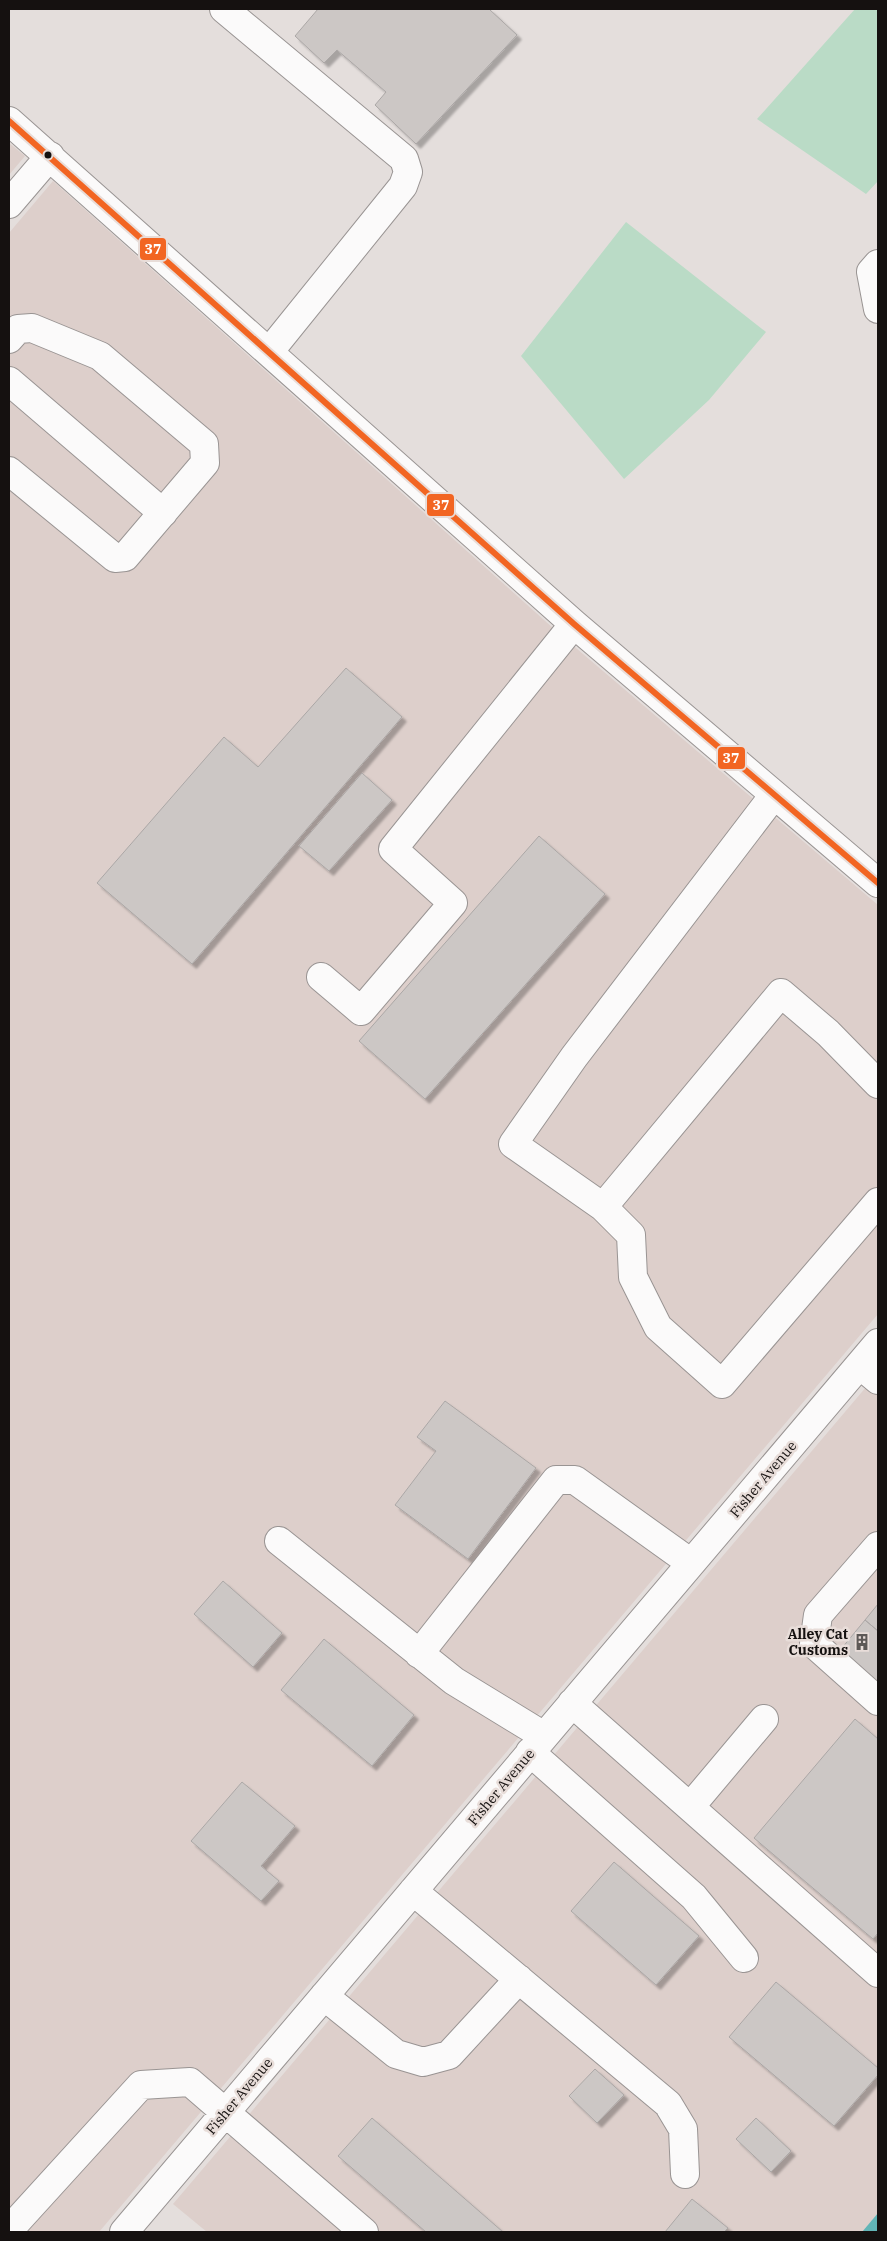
<svg xmlns="http://www.w3.org/2000/svg" width="887" height="2241" font-family="'IBM Plex Serif',serif">
<style>
.built{fill:#ddcfcb}
.green{fill:#badbc6}
.water{fill:#62b5b7}
.building{fill:#ccc7c5;stroke:#aba7a6;filter:url(#shadow)}
.lines{fill:none;stroke-linecap:round;stroke-linejoin:round}
.minor-casing{stroke:#999493;stroke-width:30}
.minor{stroke:#fbfafa;stroke-width:28}
.bus-1-casing{stroke:#e8ddd9;stroke-width:10}
.bus-1{stroke:#f26522;stroke-width:6}
.bus-dot{fill:#151110;stroke:#e8ddd9;stroke-width:2}
.labels{text-anchor:middle;stroke-width:5;stroke-linejoin:round;paint-order:stroke}
.street-label{font-size:14px;fill:#151110;stroke:#e8ddd9}
.poi-label{font-size:14px;font-weight:bold;fill:#151110;stroke:#e8ddd9;text-anchor:end}
.line-badge{stroke:#e8ddd9;stroke-width:2}
.badge-label{font-size:14px;text-anchor:middle;font-weight:bold;fill:#fff}
</style>
<defs>
<filter id="shadow"><feDropShadow dx="4.5" dy="4.5" stdDeviation="1" flood-color="#0004"/></filter>
</defs>
<rect width="100%" height="100%" fill="#e4dedc"/>
<path class="built" d="M9,143L25,156L9,175Z
M53,181L563,637L878,905V1314L99,2232H9V233Z
M878,1373V2213L862,2232H207L173,2204Z"/>
<path class="green" d="M855,9H878V181L866,194L757,119Z
M626,222L766,332L709,400L624,479L521,356Z"/>
<path class="water" d="M878,2213V2232H862Z"/>
<path class="building" d="M318,9H489L517,35L416,144L375,105L386,92L337,50L324,63L295,36Z
M346,668L402,717L192,964L97,883L224,737L258,767Z
M362,773L392,800L329,871L299,846Z
M539,836L605,894L425,1099L359,1041Z
M445,1401L536,1468L468,1559L395,1505L436,1451L417,1437Z
M223,1581L282,1633L253,1667L194,1614Z
M878,1604V1631L865,1620Z
M865,1620L878,1631V1683L837,1654Z
M324,1639L414,1715L372,1766L281,1690Z
M855,1719L878,1739V1933L873,1939L754,1838Z
M242,1782L295,1826L261,1866L279,1881L261,1901L191,1841Z
M614,1862L699,1936L656,1985L571,1911Z
M776,1982L878,2068V2075L834,2126L729,2037Z
M595,2069L624,2095L597,2123L569,2096Z
M372,2118L503,2232H426L338,2156Z
M756,2118L791,2151L771,2172L736,2139Z
M692,2199L728,2228L724,2232H665Z"/>
<g class="lines">
<g class="minor-casing">
<path id="minor" d="M224,9L404,159L408,172L403,186L269,352
M9,121L574,624L878,883
M9,204L50,156
M878,264L871,272L878,309
M9,339L18,329L32,328L100,356L204,444L205,463L125,557L115,558L9,471
M9,381L163,513
M774,795L574,1057L513,1144L603,1207L631,1235L633,1277L658,1327L722,1384L878,1202
M321,977L361,1011L453,903L393,849L574,624
M603,1207L781,993L828,1033L878,1084
M860,1365L878,1380
M279,1541L454,1681L544,1736
M878,1546L818,1615L814,1644L878,1701
M419,1654L556,1480H575L691,1563
M572,1703L878,1973
M530,1752L694,1897L744,1958
M690,1807L764,1719
M413,1891L668,2104L683,2129L685,2174
M324,1996L396,2054L423,2062L449,2055L519,1979
M9,2230L141,2085L190,2082L364,2232
M124,2232L878,1343"/>
</g>
<use href="#minor" class="minor"/>
<g class="bus-1-casing">
<path id="bus-1" d="M9,121L574,624L878,883"/>
</g>
<use href="#bus-1" class="bus-1"/>
</g>
<defs>
<g id="building-bare" transform="scale(1.35)"><path d="M-4-6H4V6H1V3H-1V6H-4ZM-2.5-4.3h1.7v1.8h-1.7ZM.8-4.3h1.7v1.8H.8ZM-2.5-1h1.7V.8h-1.7ZM.8-1h1.7V.8H.8Z" fill="#5d5957" stroke="#e8ddd9" stroke-width="2.5" paint-order="stroke"/></g>
</defs>
<g fill-rule="evenodd">
<use href="#building-bare" x="862" y="1642"/>
</g>
<circle class="bus-dot" cx="48" cy="155" r="4.5"/>
<g class="labels">
<g class="street-label">
<text transform="translate(763 1479) rotate(-50)" y="5">Fisher Avenue</text>
<text transform="translate(501 1787) rotate(-50)" y="5">Fisher Avenue</text>
<text transform="translate(239 2096) rotate(-50)" y="5">Fisher Avenue</text>
</g>
<g class="poi-label">
<text x="848" y="1639">Alley Cat<tspan x="848" dy="16">Customs</tspan></text>
</g>
</g>
<g class="line-badge">
<rect x="139" y="237" width="28" height="24" rx="5" fill="#f26522"/>
<rect x="426" y="493" width="29" height="24" rx="5" fill="#f26522"/>
<rect x="717" y="746" width="29" height="24" rx="5" fill="#f26522"/>
</g>
<g class="badge-label">
<text x="153" y="254">37</text>
<text x="441" y="510">37</text>
<text x="731" y="763">37</text>
</g>
<rect width="887" height="2241" fill="none" stroke="#151110" stroke-width="20"/>
</svg>
